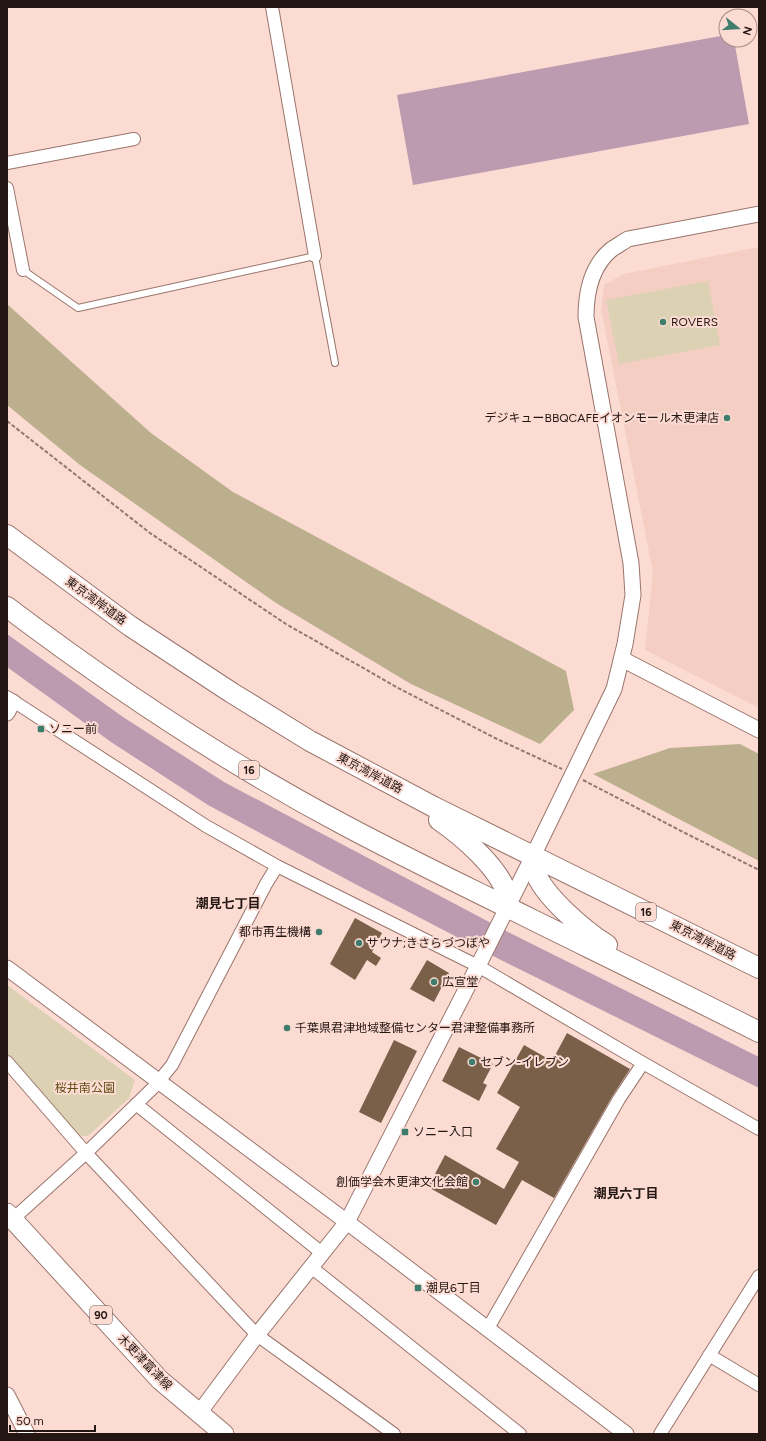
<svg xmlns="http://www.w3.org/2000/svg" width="766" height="1441" font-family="Figtree,'Noto Sans JP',sans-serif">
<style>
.built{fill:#f5cec3}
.green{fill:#dcd1b3}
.forest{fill:#bcaf8e}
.water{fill:#bc9bb0}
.building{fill:#7a6049}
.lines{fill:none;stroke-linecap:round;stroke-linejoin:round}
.service-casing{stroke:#99756c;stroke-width:8}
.minor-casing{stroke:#99756c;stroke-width:14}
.tertiary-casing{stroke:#99756c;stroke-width:17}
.primary-casing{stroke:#99756c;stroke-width:21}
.trunk-casing{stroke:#99756c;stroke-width:22}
.path{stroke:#907973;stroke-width:2;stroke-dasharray:4 2;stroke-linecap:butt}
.service{stroke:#fff;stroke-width:6}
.minor{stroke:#fff;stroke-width:12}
.tertiary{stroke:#fff;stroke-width:15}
.primary{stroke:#fff;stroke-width:19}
.trunk{stroke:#fff;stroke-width:20}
.poi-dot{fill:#3e7d6b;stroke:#fcdbd3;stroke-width:1.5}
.labels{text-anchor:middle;stroke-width:4;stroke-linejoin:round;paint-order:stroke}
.shield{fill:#fcdbd3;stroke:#65514c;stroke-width:1}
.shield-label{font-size:11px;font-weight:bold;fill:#241612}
.poi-label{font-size:12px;fill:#241612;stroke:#fcdbd3;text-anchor:start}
.street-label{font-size:12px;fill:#241612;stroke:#fcdbd3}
.park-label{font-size:12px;fill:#5f4d12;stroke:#fcdbd3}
.neighbourhood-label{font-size:13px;font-weight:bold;fill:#241612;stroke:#fcdbd3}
</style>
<rect width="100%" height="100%" fill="#fcdbd3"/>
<path class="built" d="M759,247V708L645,650L653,572L601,309L604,285L624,274Z"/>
<path class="green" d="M708,281L720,345L619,364L606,300Z
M7,985L135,1080L129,1098L88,1136H79L7,1057Z"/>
<path class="forest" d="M7,304L151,433L233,492L566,671L574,710L540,744L411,684L276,603L80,465L7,405Z
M740,744L759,754V861L593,774L670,748Z"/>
<path class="water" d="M726,35V40H734L749,124L413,185L397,95Z
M7,634L123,717L224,782L512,934L759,1057V1088L501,960L357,885L208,805L111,742L7,667Z"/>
<path class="building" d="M355,918L382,933L372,952L381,958L376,966L367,960L355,980L330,964Z
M427,960L449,973L434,1002L410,989Z
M567,1033L630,1069L613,1095L554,1198L522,1180L496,1225L428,1187L445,1155L504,1189L519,1162L496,1149L520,1107L497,1093L524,1045L552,1061Z
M394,1040L417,1051L381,1123L359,1112Z
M459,1047L493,1064L483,1083L487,1085L479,1101L442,1081Z"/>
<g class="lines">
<g class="service-casing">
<path id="service" d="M23,270L78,308L315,256L335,363"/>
</g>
<g class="minor-casing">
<path id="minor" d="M272,7L315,256
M7,163L134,139
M7,188L23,270
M7,697L206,826L277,866L478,966L643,1063L759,1129
M7,1062L86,1153L257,1335L394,1434
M136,1104L322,1253
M13,1219L86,1153L154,1087L172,1065L266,884L277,866
M311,1267L520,1434
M487,1330L619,1099L643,1063
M709,1355L759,1385
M660,1434L759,1276"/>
</g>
<g class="tertiary-casing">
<path id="tertiary" d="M622,659L759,730
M7,713L13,702
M7,968L347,1222L626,1434
M7,1395L27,1434
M199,1413L257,1335L347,1222L478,966L533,856L614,689L625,644L633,595L631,563L586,317C586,292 592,265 612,249C617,246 623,242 628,239L759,214"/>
</g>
<g class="primary-casing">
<path id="primary" d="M7,1213L160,1380L224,1434"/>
</g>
<g class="trunk-casing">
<path id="trunk" d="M7,535L130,626L232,693L310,741L434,807L759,968
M7,607C114,688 227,763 346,826C408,859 471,889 533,920C608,957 684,994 759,1032
M439,820C461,835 500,868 507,895C508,899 507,903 508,907
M533,856C534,860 534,866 535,871C543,896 585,931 607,945"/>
</g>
<path class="path" d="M7,421L150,533L286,624L400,689L497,739L562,769
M583,780L687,834L759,870"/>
<use href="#service" class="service"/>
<use href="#minor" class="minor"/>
<use href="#tertiary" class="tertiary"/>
<use href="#primary" class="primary"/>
<use href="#trunk" class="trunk"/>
</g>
<g class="poi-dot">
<circle cx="663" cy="322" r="4"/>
<circle cx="727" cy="418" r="4"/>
<rect x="37" y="725" width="8" height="8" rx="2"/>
<circle cx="319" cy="932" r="4"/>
<circle cx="359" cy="943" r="4"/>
<circle cx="434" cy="982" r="4"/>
<circle cx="287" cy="1028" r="4"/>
<circle cx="472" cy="1062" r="4"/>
<rect x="401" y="1128" width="8" height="8" rx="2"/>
<circle cx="476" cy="1182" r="4"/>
<rect x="414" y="1284" width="8" height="8" rx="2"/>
</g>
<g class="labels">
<g class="shield">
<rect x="239" y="761" width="20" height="18" rx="3"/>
<rect x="636" y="903" width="20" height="18" rx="3"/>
<rect x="90" y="1306" width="22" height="18" rx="3"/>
</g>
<g class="shield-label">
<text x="249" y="774">16</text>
<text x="646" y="916">16</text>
<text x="101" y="1319">90</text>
</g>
<g class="poi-label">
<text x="671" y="326">ROVERS</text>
<text x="719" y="422" text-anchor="end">デジキューBBQCAFEイオンモール木更津店</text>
<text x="49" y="733">ソニー前</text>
<text x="311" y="936" text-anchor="end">都市再生機構</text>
<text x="367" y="947">サウナ;きさらづつぼや</text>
<text x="442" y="986">広宣堂</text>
<text x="295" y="1032">千葉県君津地域整備センター君津整備事務所</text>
<text x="480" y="1066">セブン-イレブン</text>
<text x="413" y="1136">ソニー入口</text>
<text x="468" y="1186" text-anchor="end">創価学会木更津文化会館</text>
<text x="426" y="1292">潮見6丁目</text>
</g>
<g class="street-label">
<text transform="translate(96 601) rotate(36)" y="4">東京湾岸道路</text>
<text transform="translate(370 773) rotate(28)" y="4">東京湾岸道路</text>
<text transform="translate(703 940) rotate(27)" y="4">東京湾岸道路</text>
<text transform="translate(145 1362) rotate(46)" y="4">木更津富津線</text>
</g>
<g class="park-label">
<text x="85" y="1092">桜井南公園</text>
</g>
<g class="neighbourhood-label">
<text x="228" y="908">潮見七丁目</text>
<text x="626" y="1198">潮見六丁目</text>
</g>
</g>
<rect width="766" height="1441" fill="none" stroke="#241612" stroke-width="16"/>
<g transform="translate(738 28) rotate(107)"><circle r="19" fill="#fcdbd3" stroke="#a68c86"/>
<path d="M0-3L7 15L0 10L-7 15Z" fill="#3e7d6b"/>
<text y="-6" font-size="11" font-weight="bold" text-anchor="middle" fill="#241612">N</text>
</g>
<path d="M10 1425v6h85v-6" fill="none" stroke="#241612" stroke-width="2"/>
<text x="16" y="1425" font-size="12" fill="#241612" stroke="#fcdbd3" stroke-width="3" paint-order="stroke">50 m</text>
</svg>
